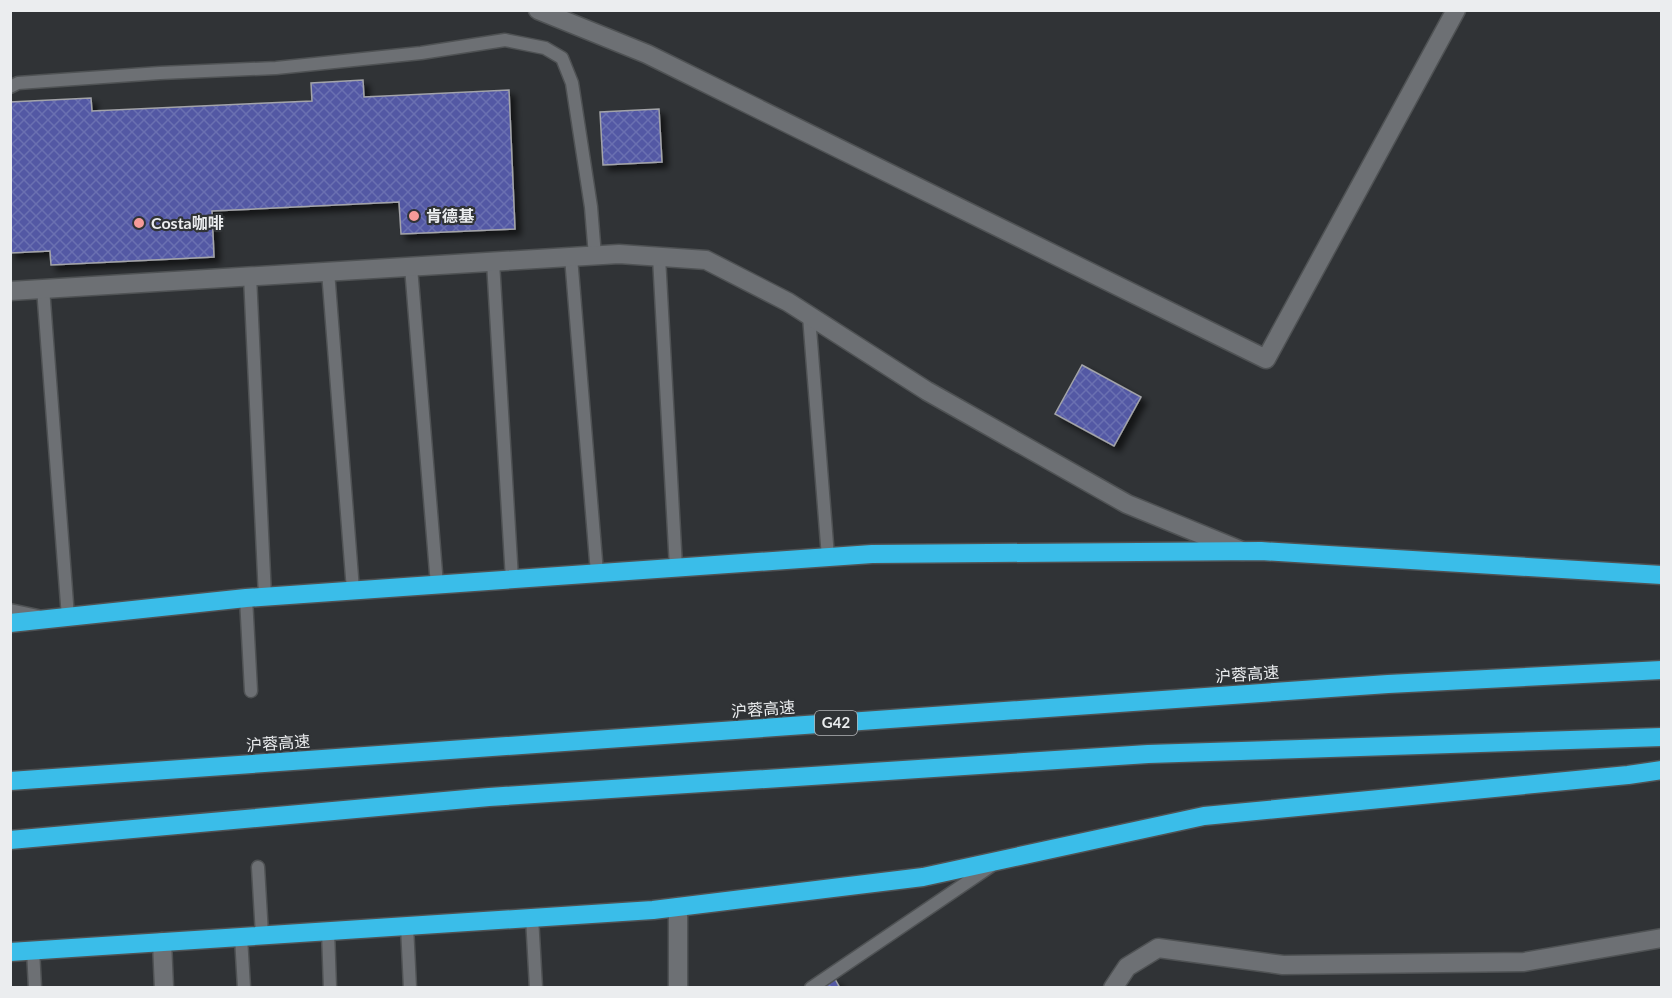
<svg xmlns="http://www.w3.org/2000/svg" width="1672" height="998" font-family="Lato,'Noto Sans SC',sans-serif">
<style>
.building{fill:url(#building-cross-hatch);stroke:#a3a4a9;stroke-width:1.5;filter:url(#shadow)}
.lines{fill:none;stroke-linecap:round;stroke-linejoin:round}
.lane-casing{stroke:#4f5254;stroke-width:15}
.street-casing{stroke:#4f5254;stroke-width:21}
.highway-casing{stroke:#4f5254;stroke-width:21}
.lane{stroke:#6d7074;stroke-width:12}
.street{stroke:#6d7074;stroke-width:18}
.highway{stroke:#3abde9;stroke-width:18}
.poi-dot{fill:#f59b99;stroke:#303336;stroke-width:2}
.labels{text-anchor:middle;stroke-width:4.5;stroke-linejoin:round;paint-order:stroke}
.shield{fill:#303336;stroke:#b3b5b8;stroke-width:1.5}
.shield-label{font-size:15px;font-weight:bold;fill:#ebedef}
.poi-label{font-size:16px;font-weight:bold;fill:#ebedef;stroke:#303336;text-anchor:start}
.street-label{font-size:16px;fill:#ebedef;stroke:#303336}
</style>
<defs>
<pattern id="building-cross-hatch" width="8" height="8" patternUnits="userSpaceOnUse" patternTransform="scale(1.5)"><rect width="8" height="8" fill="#5258a4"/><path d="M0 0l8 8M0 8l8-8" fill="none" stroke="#6b70b1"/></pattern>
<filter id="shadow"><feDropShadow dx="5.5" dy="5.5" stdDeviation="3" flood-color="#0009"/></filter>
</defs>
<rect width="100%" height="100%" fill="#303336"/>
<path class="building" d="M363,80L364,97L509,90L515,229L401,234L399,202L212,211L214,257L51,265L50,251L10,253V102L91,98L92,111L312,101L311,83Z
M659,109L662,162L603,165L600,112Z
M1082,365L1141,397L1114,446L1055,414Z
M835,979L840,988H823Z"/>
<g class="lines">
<g class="lane-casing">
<path id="lane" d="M10,87L18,83L160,73L276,68L421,53L505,40L545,48L562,58L572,83L591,207L595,256
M571,257L597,573
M659,257L676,568
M493,262L512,579
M411,267L437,585
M328,271L353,590
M250,276L265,597
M43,288L68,617
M809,316L828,557
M246,598L251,691
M10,610L38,616
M258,867L262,935
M532,917L536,988
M407,926L410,988
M328,931L330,988
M241,937L244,988
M33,950L35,988
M811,988L991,866"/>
</g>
<g class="street-casing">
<path id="street" d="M538,10L647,54L1266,359L1456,10
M10,291L619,254L706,260L788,302L927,391L1127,504L1242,551
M162,942L164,988
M678,988V907
M1113,988L1127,967L1158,948L1283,965L1524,962L1662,938"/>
</g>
<g class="highway-casing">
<path id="highway" d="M10,623L246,598L872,554L1261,551L1662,575
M10,781L1388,684L1662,670
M10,840L489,797L1148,754L1662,737
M10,952L653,910L923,877L1204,816L1628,775L1662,770"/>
</g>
<use href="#lane" class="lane"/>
<use href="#street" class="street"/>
<use href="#highway" class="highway"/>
</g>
<g class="poi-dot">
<circle cx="414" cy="216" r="6"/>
<circle cx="139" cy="223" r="6"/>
</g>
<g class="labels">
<rect class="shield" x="815" y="711" width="42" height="24" rx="4.5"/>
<g class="shield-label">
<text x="836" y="728">G42</text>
</g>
<g class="poi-label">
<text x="426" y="222">肯德基</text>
<text x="151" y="229">Costa咖啡</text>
</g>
<g class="street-label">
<text transform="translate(1247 674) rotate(-4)" y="6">沪蓉高速</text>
<text transform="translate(763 709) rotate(-4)" y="6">沪蓉高速</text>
<text transform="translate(278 743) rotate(-4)" y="6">沪蓉高速</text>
</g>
</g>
<rect width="1672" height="998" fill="none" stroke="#ebedef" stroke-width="24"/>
</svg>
